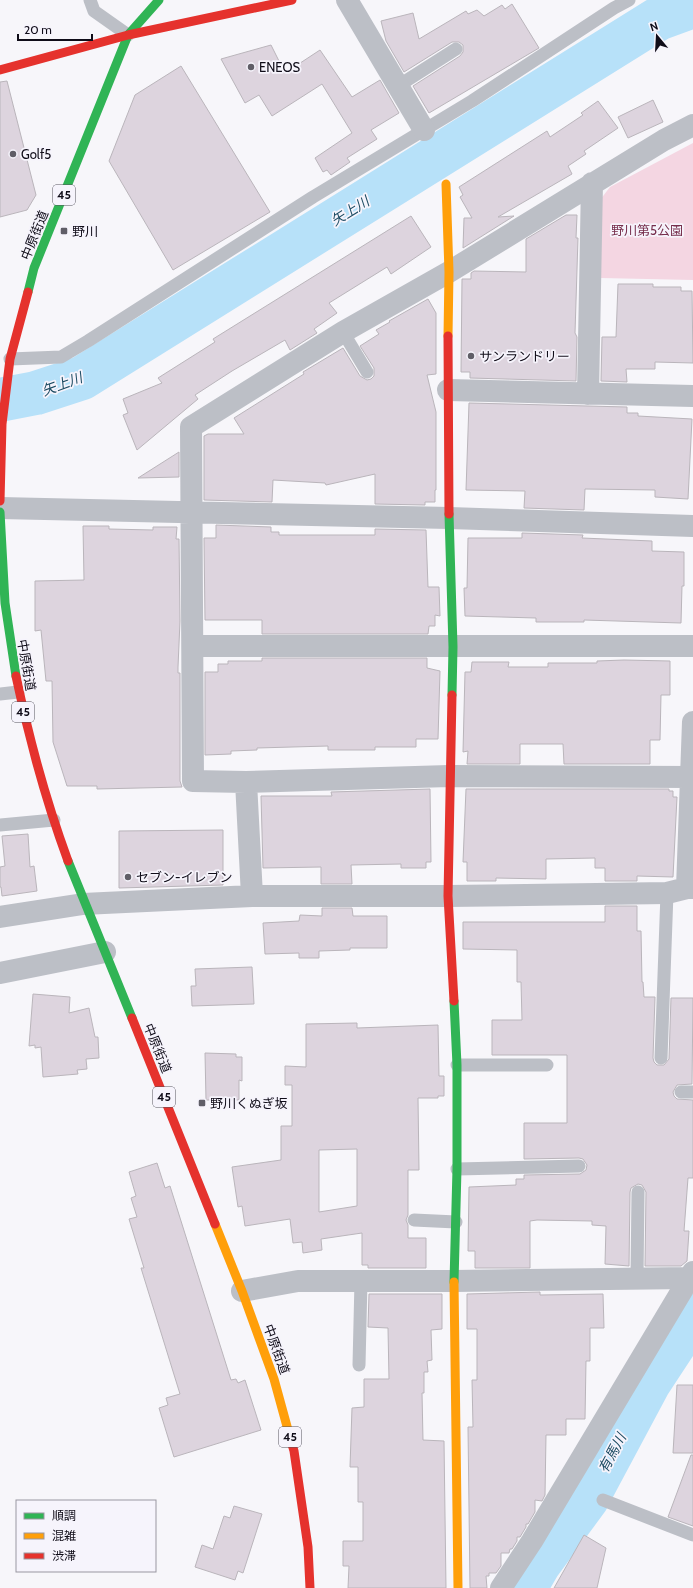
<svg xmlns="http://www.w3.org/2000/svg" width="693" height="1588" font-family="Cabin,'Noto Sans JP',sans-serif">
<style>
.park{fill:#f4d6e2}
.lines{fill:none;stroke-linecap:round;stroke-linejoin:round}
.river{stroke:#b7e1f9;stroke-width:44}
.building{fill:#ddd4de;stroke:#bab5bb;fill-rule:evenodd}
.lane{stroke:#bcbfc6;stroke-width:13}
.street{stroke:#bcbfc6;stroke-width:22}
.fast{stroke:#30b455;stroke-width:9}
.slow{stroke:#ff9f0a;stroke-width:9}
.jam{stroke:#e5322d;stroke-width:9}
.poi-dot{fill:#605e67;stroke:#f6f4fc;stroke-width:1.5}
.labels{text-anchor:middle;stroke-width:3.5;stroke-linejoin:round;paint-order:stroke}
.shield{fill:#f6f4fc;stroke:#54525c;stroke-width:1}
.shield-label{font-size:12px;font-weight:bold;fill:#0f0c18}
.poi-label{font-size:13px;fill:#0f0c18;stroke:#f6f4fc;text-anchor:start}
.park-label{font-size:13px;fill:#762e4c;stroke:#f6f4fc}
.street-label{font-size:13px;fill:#0f0c18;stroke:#f6f4fc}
.water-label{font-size:14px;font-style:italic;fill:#1d4c63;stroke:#f6f4fc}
</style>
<rect width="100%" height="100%" fill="#f7f6fa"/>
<path class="park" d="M693,143V280L601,278L600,200L610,187Z"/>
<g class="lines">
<path class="river" d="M0,400L36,393L82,378L658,19L693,6
M525,1588L539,1564L587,1499L649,1383L693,1316"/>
</g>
<path class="building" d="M512,4L539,48L429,113L413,86L460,56L463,52V45L459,42H452L404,72L386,41L381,21L413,13L419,39L466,11L468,14L477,10L484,16L502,5L505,9Z
M271,45L285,73L320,50L352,97L380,80L399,113L371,130L377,139L347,158L350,162L331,175L327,170L323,172L315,158L352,133L322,84L272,116L259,95L245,103L221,59Z
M181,66L270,212L173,270L109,161L135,95Z
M7,81L36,195L27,210L0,217V82Z
M653,100L663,122L628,138L618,117Z
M598,101L618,128L584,151L586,154L568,166L572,174L498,217L514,216L463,248L464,218H472L460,197L463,195L459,187L547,131L550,137L583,115L581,113Z
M566,215H577L576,238H578L575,333L577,337L576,381L470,378V372H461L462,279H471V273L474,271L526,272V239Z
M411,216L431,247L391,274L387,267L329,303L337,313L314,329L317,333L290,350L285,340L232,371L195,395L198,399L137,450L123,415L128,413L123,399L162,383L158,378L215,342L213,339Z
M618,284H653V287H681V291H692L693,363L655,362V369H626L627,382L601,381L602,337H616Z
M428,299L436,313V374L427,375L436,412V490H435V502H425V505L375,504V474L326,485L325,483L273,480L272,502L204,500V436L208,434H244L234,418L304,374L303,372L343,348L360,376L367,380L371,379L374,376V368L360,346L379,334L376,330L390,322L389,321Z
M469,403L627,407V413H638V416L692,419L688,499L655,497V490L585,489L584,510L524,508L525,491L466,490Z
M179,452V477L138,478Z
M216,525L271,527V532H279V535H375V529L426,530L428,587H439L440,616L435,615V626H429L428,634H262V620H205L204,538H216Z
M83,526H109V529L153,530V527H177L176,539H179L180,621L178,667V673H180V781L182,787L97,789V786H67L53,742L52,681H46L41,630L35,631V581L84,580Z
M522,533L583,535L582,538L652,541V551L684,552V586H682L681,623L584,620V622H536V618L465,616L464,588H467L468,538H522Z
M262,658H427V668L440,671L438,739H416V747H375V750H328V746L257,748V750L231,751V754L205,755V672H218V664H228V661H262Z
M624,660L670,661V695H661L660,740H650V764H564L563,744H520V764H467L468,751L463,752L465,672H471L472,662H509L508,667H548V663H597V661Z
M430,789L431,862H426V868H401V864L351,865L352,884H321V867L263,868L261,796H332L331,792Z
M466,789H669V791H673V797H677L673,877L637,876V881H605V868H595V858L546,859V879L496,878V881H467V862H463Z
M223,830V885L119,888V831Z
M28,834L30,867L34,866L37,891L2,896L1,887H0V867L5,866L2,836Z
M605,906H637V931H641L642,982H643L644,997H655L653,1058L654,1062L657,1065H664L669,1059L671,998H693L692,1084L677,1085L673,1092L674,1096L677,1099L693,1100V1178H688L684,1231H689L687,1261L681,1266H645L646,1192L642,1185L638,1184L631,1188L630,1192L629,1266L605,1264L606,1226L592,1225V1221L537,1220L530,1221V1268H475V1251H468L469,1187L516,1185V1179H524V1175L580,1174L586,1170L587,1165L583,1159L579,1158L524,1159V1123H567V1055H492V1020H522L521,982H517V950L463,949V922H605Z
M322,908H352L353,916H387V948H350V950L319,951V958H299V953L265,954L263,923L299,921L300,915L322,916Z
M252,967L254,1004L192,1006L191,986H196L195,969Z
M33,994L70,997L69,1013L89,1008L95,1037H98L99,1058L86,1059L87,1069L77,1070L78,1074L43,1077L41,1047L35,1048V1045L29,1046Z
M357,1023V1028L438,1025L439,1076H444V1096H438V1098H418L419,1170H408V1215L406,1220L408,1225V1238H426V1268H368V1265H362V1233L321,1239L322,1250L303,1253L302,1242L293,1243L290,1219L245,1226L242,1206L238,1207L232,1167L281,1160V1126H292V1085H285V1066L306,1067V1024ZM357,1149V1206L319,1212V1150Z
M205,1053L236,1054V1057H242V1081L239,1080V1100H206Z
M157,1163L165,1188L170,1186L231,1380L236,1379L238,1383L245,1380L261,1430L174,1457L159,1408L168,1405L166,1398L180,1394L141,1268H144L129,1219L137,1217L131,1198L136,1196L129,1172Z
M540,1292V1295L603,1294L604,1328H590V1361H586L585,1419H566V1435H546L545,1495L542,1501L535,1500V1512L528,1524H526V1527L520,1537H517V1541L512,1549H510L509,1553H501V1566L496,1573H489V1576H486L487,1588H470L468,1427H473L472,1380H477V1329H467V1294Z
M369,1294H442V1329L431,1330L432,1360L427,1361L428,1372H424V1393H422L423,1440L444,1441L446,1588H348L349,1566H343V1541H363V1502H358V1467H350L352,1408L364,1407V1379H389L388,1328L368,1327Z
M677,1385H693V1453H673Z
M691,1455H693V1526L668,1517Z
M234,1506L262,1514L243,1573L238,1571L235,1580L195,1567L202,1545L213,1549L224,1516L230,1518Z
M584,1535L606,1548L597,1588H554Z"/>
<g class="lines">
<path class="lane" d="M90,0L94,11L128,35
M398,86L456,49
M343,332L367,372
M10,359L61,357L88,341L313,197L472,101L614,8L629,0
M0,694L18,692
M0,825L54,820
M661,1058L667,893
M457,1065H547
M681,1092H693
M457,1169L579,1166
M414,1220L456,1222
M637,1278L638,1192
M359,1365L361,1281
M603,1500L693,1535"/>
<path class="street" d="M347,0L424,130
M448,390L693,396
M588,394L592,183
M0,508L449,518L693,526
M193,646H693
M246,782L449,776L691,777
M687,888L693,722
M252,896L246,782L193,781L191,427L343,332L449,272L664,140L693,125
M0,917L83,904L252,896H448L667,893L687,888H693
M0,973L105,952
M242,1291L298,1281H454L689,1278L693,1279
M501,1588L532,1541L693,1272"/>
<path class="fast" d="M28,292L34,268L128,35L159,0
M0,512L5,603L16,676
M449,514L453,647L452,695
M68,861L132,1018
M454,1001L457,1065V1169L454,1282"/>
<path class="slow" d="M446,184L449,272L448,336
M215,1224L242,1291L274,1379L291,1441
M454,1282L458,1588"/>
<path class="jam" d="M128,35L292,0
M0,70L128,35
M448,336L449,514
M0,501L2,424L10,359L28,292
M16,676C29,739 46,801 68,861
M452,695L448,896L454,1001
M132,1018L215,1224
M291,1441L294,1451L308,1547L310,1588"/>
</g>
<g class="poi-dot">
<circle cx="251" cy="67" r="4"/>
<circle cx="13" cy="154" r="4"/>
<rect x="60" y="227" width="8" height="8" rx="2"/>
<circle cx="471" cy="356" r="4"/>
<circle cx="128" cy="877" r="4"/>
<rect x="198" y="1099" width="8" height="8" rx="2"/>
</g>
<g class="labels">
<g class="shield">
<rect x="53" y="185" width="22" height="20" rx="3"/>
<rect x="12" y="702" width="22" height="20" rx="3"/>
<rect x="153" y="1087" width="22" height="20" rx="3"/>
<rect x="279" y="1427" width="22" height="20" rx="3"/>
</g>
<g class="shield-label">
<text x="64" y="199">45</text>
<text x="23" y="716">45</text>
<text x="164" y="1101">45</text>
<text x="290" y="1441">45</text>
</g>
<g class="poi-label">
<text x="259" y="72">ENEOS</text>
<text x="21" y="159">Golf5</text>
<text x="72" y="236">野川</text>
<text x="479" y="361">サンランドリー</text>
<text x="136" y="882">セブン-イレブン</text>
<text x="210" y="1108">野川くぬぎ坂</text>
</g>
<g class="park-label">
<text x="647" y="235">野川第5公園</text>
</g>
<g class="street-label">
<text transform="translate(34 235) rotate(-68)" y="5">中原街道</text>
<text transform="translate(27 665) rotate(80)" y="5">中原街道</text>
<text transform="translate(158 1048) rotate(68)" y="5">中原街道</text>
<text transform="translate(277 1349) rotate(70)" y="5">中原街道</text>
</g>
<g class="water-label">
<text transform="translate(350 211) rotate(-32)" y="5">矢上川</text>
<text transform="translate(62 384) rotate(-20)" y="5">矢上川</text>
<text transform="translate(612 1453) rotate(-62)" y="5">有馬川</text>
</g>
</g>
<rect x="16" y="1500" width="140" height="72" fill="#f6f4fc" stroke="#9a97a1"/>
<rect x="24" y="1513" width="20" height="6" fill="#30b455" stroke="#9a97a1"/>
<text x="52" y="1520" font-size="12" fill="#0f0c18">順調</text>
<rect x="24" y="1533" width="20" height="6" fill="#ff9f0a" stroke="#9a97a1"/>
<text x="52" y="1540" font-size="12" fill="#0f0c18">混雑</text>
<rect x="24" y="1553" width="20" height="6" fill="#e5322d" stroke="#9a97a1"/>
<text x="52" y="1560" font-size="12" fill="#0f0c18">渋滞</text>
<g transform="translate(657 36) rotate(342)" stroke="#f6f4fc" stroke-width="3" paint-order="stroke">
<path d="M0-3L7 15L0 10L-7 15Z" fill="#0f0c18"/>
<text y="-6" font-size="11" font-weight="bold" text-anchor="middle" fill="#0f0c18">N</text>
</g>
<path d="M18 34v6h74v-6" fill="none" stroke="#0f0c18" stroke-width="2"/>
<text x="24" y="34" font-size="12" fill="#0f0c18" stroke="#f6f4fc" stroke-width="3" paint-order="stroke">20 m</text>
</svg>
